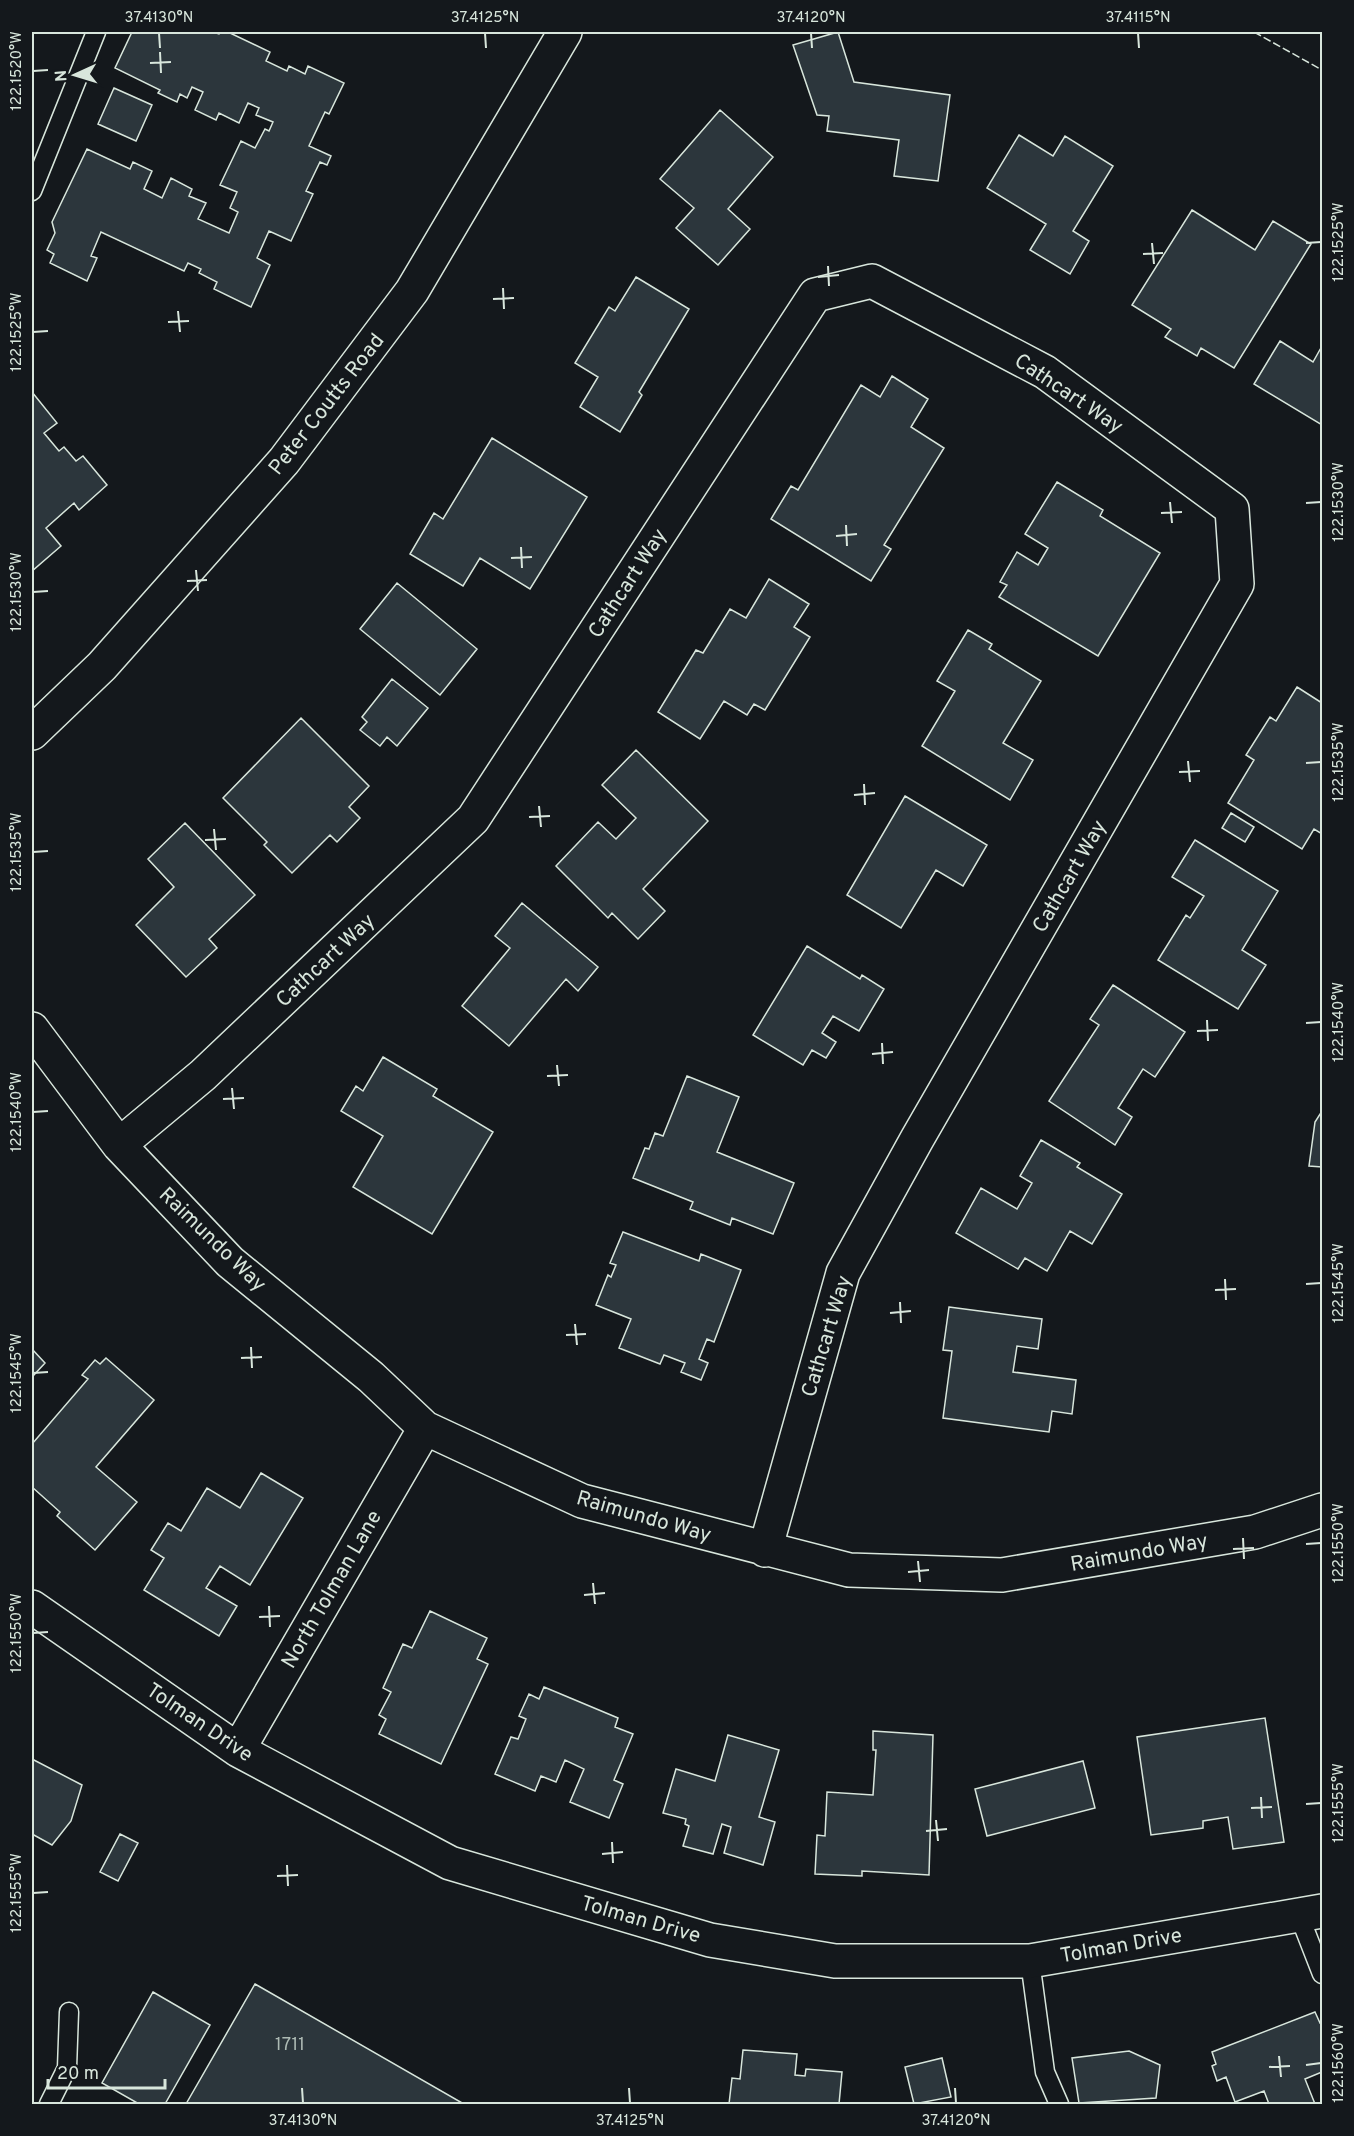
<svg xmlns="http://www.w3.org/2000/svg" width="1354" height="2136" font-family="Overpass,sans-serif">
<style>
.building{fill:#2c363c;stroke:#d8e6dc;stroke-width:1.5}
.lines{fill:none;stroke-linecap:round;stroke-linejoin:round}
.lane-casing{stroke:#d8e6dc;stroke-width:21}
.street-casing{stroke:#d8e6dc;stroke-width:36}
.secondary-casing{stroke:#d8e6dc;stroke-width:36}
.lane{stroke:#14181c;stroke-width:18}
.street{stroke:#14181c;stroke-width:33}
.secondary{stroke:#14181c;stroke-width:33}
.fence{stroke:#d8e6dc;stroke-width:1.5;stroke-dasharray:8 3;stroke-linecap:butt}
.ticks{fill:none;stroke:#d8e6dc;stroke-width:2}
.labels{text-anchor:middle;stroke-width:4.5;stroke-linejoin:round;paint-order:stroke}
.number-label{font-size:18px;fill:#adbab4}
.street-label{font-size:21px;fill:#d8e6dc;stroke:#14181c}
.neatline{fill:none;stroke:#d8e6dc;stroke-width:2}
.ticks-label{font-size:15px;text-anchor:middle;fill:#d8e6dc}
</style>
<rect width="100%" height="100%" fill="#14181c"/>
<path class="building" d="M132,32H213L219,34L221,32H228L270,52L266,61L287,71L289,66L305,74L308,66L344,83L329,114L325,112L309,146L331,156L327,165L320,162L306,191L313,194L291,241L269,231L257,258L270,265L251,307L214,289L217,282L199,273L201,269L188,263L184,271L101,232L91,256L97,258L87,281L50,263L54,254L47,250L55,233L52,222L87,149L130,169L133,162L152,171L144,189L162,198L171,178L192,189L189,196L206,203L198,219L229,233L238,212L230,208L237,192L220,185L241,141L255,148L265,129L269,131L273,122L256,115L259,108L248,103L239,123L219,113L216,120L195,110L203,92L192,87L187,98L180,94L177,102L158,93L160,90L115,68Z
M838,32L854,82L950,95L938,181L894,176L899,140L827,131L829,116L817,115L793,45Z
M114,88L152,105L136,141L98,124Z
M720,110L773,157L728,209L750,229L718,265L676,228L694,208L660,179Z
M1019,135L1053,156L1065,136L1113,166L1073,231L1089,241L1070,274L1030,250L1046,224L987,188Z
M1192,210L1255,250L1273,221L1311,244L1234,368L1201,348L1197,356L1165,337L1171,329L1132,305Z
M636,277L689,309L639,392L642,395L620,432L580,407L598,377L575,363L609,307L615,311Z
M1280,341L1313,362L1322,346V425L1254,384Z
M892,376L928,399L911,427L944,448L884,545L891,549L871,581L771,519L791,486L798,490L861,385L880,397Z
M32,392L57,423L44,433L59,451L64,447L76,461L83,456L107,485L79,510L74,503L46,528L61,546L32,571Z
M492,438L587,497L530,589L480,558L463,586L410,554L434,513L443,519Z
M1057,482L1103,510L1100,516L1160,553L1098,656L999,597L1007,585L1000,582L1017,552L1038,565L1048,548L1025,534Z
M769,579L809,604L794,627L810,637L765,710L754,704L747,715L724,701L700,739L658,712L696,650L703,653L730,609L746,618Z
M397,583L477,649L440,695L360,629Z
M968,630L992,644L989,649L1041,681L1003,743L1033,760L1010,800L922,746L955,691L937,681Z
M392,679L428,708L397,746L387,737L380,746L360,730L367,722L362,717Z
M1297,687L1322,703V834L1314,829L1302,849L1228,803L1254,760L1246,755L1270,717L1276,721Z
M301,718L369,786L349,807L360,818L337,842L330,835L292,873L264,845L267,842L223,798Z
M636,750L708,821L643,889L665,911L638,939L612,913L608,918L556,866L598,822L616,839L636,818L602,785Z
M905,796L987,845L963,886L936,870L901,928L847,895Z
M1231,813L1254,827L1245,842L1222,828Z
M185,823L255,895L209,939L217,948L186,977L136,925L174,887L148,859Z
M1195,840L1278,891L1242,950L1266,965L1238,1009L1158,960L1186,915L1190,918L1204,896L1172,877Z
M522,903L598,967L578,991L566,979L509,1046L462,1006L510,948L495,936Z
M807,946L860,979L862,975L884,989L859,1031L833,1016L822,1033L836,1042L826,1058L812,1050L803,1065L753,1035Z
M1113,985L1185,1032L1155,1077L1143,1069L1118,1108L1132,1117L1115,1145L1049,1101L1099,1025L1090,1019Z
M383,1057L437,1089L433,1096L493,1132L432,1234L353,1187L383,1136L341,1111L356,1086L363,1091Z
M687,1076L739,1097L717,1152L794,1183L773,1234L732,1218L730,1225L690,1209L693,1202L633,1178L645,1148L649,1149L655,1133L663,1136Z
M1322,1111V1167L1309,1166L1315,1122Z
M1041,1140L1080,1163L1077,1167L1122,1194L1092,1244L1070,1231L1047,1271L1025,1258L1018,1269L956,1233L981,1188L1017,1209L1032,1183L1020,1176Z
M623,1232L699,1261L701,1254L741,1270L714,1342L707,1339L699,1359L708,1363L701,1380L681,1372L685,1363L664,1355L660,1364L619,1348L631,1319L596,1305L608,1275L611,1277L616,1265L610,1263Z
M949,1307L1042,1319L1038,1349L1017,1346L1013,1372L1076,1380L1072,1414L1052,1411L1049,1432L943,1418L952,1351L943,1350Z
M32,1349L45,1363L32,1377Z
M106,1358L154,1400L96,1467L137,1502L95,1550L57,1516L60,1512L32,1487V1444L88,1379L82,1375L95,1360L100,1364Z
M261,1473L303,1498L250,1585L220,1566L206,1588L237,1606L219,1636L144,1590L164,1558L151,1550L168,1523L181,1531L207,1488L240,1508Z
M430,1611L487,1638L477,1659L488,1664L441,1764L379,1734L386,1719L379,1715L391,1692L383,1688L403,1644L412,1648Z
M544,1687L618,1718L615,1727L633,1734L614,1780L623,1784L609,1818L570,1802L584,1769L565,1760L556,1782L541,1776L535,1791L495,1774L511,1737L518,1739L526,1719L519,1716L529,1694L539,1699Z
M1265,1718L1284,1842L1233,1849L1228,1817L1203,1821V1828L1151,1835L1137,1737Z
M873,1731L933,1735L929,1875L862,1871V1876L815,1874L817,1835L825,1836L827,1792L873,1795L876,1750H873Z
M728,1735L779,1750L759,1817L775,1822L763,1865L724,1853L731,1827L722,1824L713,1854L683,1846L689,1826L685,1824L686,1819L663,1813L676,1769L715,1781Z
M32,1759L82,1785L71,1821L52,1845L32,1834Z
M1083,1761L1095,1808L987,1836L975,1789Z
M120,1834L138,1843L118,1881L100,1872Z
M255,1984L464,2104H186Z
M153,1992L210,2025L165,2104H139L102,2083Z
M1315,2012L1320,2023L1322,2022V2072L1305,2079L1315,2104H1269L1264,2091L1235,2102L1226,2077L1217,2081L1212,2066L1216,2064L1212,2052Z
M743,2050L797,2054L795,2075L805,2076L806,2069L842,2072L839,2104H729L732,2078L740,2079Z
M1129,2051L1160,2065L1156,2098L1079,2103L1072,2058Z
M942,2058L951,2097L914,2104L905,2067Z"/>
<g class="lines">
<g class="lane-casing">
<path id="lane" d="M32,191L96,32
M1299,1915L1322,1974
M1030,1961L1045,2072L1059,2104
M49,2104L67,2068L69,2012"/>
</g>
<g class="street-casing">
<path id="street" d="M32,1029L119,1145L230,1262L371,1377L425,1428L582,1501L849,1570L1002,1575L1255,1532L1322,1510
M119,1145L203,1075L473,819L815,295L872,281L1045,372L1232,509L1237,584L917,1139L843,1273L765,1550
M32,1607L238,1750L450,1863L710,1940L835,1961H1030L1322,1911
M238,1750L425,1428"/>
</g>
<g class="secondary-casing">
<path id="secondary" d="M32,733L102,666L284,461L412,291L565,32"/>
</g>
<use href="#lane" class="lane"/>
<use href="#street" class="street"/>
<use href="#secondary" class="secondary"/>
<path class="fence" d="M1254,32L1322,70"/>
</g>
<path class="ticks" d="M159,33L160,48M485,33L486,48M811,33L812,48M1138,33L1139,48M160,52L161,73M150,63L171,62M33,71L48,70M1152,243L1154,264M1306,243L1321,242M1143,254L1163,253M828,266L829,286M818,277L839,275M503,288L504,309M493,299L514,298M178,311L180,332M168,322L189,321M33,332L48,331M1170,502L1172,523M1306,503L1321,502M1161,513L1182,512M846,525L847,546M836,536L857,534M521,547L522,568M511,558L532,557M196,570L198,591M187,581L207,580M33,592L48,591M1188,761L1190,782M1306,763L1321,762M1179,772L1200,771M864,784L865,805M854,795L875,793M539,806L541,827M529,817L550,816M214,829L216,850M205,840L226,839M33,852L48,851M1207,1020L1208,1041M1306,1023L1321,1022M1197,1031L1218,1030M882,1043L883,1064M872,1054L893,1052M557,1065L559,1086M547,1076L568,1075M232,1088L234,1109M223,1099L244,1098M33,1112L48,1111M1225,1279L1226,1300M1306,1284L1321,1283M1215,1290L1236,1289M900,1302L901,1323M890,1313L911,1311M575,1324L577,1345M566,1335L586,1334M251,1347L252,1368M241,1358L262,1357M33,1373L48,1372M1243,1538L1244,1559M1306,1544L1321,1543M1233,1549L1254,1548M918,1561L920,1582M908,1572L929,1570M593,1583L595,1604M584,1595L605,1593M269,1606L270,1627M259,1617L280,1616M33,1633L48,1632M1261,1797L1262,1818M1306,1804L1321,1803M1251,1808L1272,1807M936,1820L938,1841M926,1831L947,1829M612,1842L613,1863M602,1854L623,1852M287,1865L288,1886M277,1876L298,1875M33,1893L48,1892M1279,2056L1281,2077M1306,2065L1321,2063M1269,2067L1290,2066M302,2088L303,2103M629,2088L630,2103M955,2088L956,2103"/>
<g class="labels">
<g class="number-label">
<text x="290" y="2050">1711</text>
</g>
<g class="street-label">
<text transform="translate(1069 393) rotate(34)" y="7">Cathcart Way</text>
<text transform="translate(326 404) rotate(-52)" y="7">Peter Coutts Road</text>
<text transform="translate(627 583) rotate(-57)" y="7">Cathcart Way</text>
<text transform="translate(1069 876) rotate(-60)" y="7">Cathcart Way</text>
<text transform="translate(325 960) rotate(-43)" y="7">Cathcart Way</text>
<text transform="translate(213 1239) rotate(44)" y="7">Raimundo Way</text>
<text transform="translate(826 1336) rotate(-73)" y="7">Cathcart Way</text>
<text transform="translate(644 1516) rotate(16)" y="7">Raimundo Way</text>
<text transform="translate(1139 1552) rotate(-10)" y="7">Raimundo Way</text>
<text transform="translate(331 1589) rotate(-60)" y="7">North Tolman Lane</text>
<text transform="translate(200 1722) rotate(34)" y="7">Tolman Drive</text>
<text transform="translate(641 1919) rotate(16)" y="7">Tolman Drive</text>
<text transform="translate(1121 1945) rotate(-10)" y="7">Tolman Drive</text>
</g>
</g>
<rect width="1354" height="2136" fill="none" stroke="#14181c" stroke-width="66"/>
<g transform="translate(75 75) rotate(266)" stroke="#14181c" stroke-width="4.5" paint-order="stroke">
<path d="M0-4.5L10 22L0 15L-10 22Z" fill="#d8e6dc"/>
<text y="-9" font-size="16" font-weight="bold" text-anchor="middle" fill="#d8e6dc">N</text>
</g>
<path d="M48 2079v9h117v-9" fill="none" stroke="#d8e6dc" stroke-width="3"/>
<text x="57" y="2079" font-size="18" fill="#d8e6dc" stroke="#14181c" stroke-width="4.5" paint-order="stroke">20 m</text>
<rect x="33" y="33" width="1288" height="2070" class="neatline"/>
<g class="ticks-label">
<text x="159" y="22">37.4130°N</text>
<text x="485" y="22">37.4125°N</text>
<text x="811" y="22">37.4120°N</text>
<text x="1138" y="22">37.4115°N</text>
<text transform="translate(16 71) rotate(-90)" y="5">122.1520°W</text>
<text transform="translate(1338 242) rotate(-90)" y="5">122.1525°W</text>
<text transform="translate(16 332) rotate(-90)" y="5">122.1525°W</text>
<text transform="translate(1338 502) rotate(-90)" y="5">122.1530°W</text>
<text transform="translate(16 592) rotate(-90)" y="5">122.1530°W</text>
<text transform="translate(1338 762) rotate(-90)" y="5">122.1535°W</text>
<text transform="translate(16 852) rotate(-90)" y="5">122.1535°W</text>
<text transform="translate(1338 1022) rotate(-90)" y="5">122.1540°W</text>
<text transform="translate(16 1112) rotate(-90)" y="5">122.1540°W</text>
<text transform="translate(1338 1283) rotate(-90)" y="5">122.1545°W</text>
<text transform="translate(16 1373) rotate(-90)" y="5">122.1545°W</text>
<text transform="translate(1338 1543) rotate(-90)" y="5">122.1550°W</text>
<text transform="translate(16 1633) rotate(-90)" y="5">122.1550°W</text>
<text transform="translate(1338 1803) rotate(-90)" y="5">122.1555°W</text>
<text transform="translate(16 1893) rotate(-90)" y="5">122.1555°W</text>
<text transform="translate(1338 2063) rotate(-90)" y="5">122.1560°W</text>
<text x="303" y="2125">37.4130°N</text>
<text x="630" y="2125">37.4125°N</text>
<text x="956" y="2125">37.4120°N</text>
</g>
</svg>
